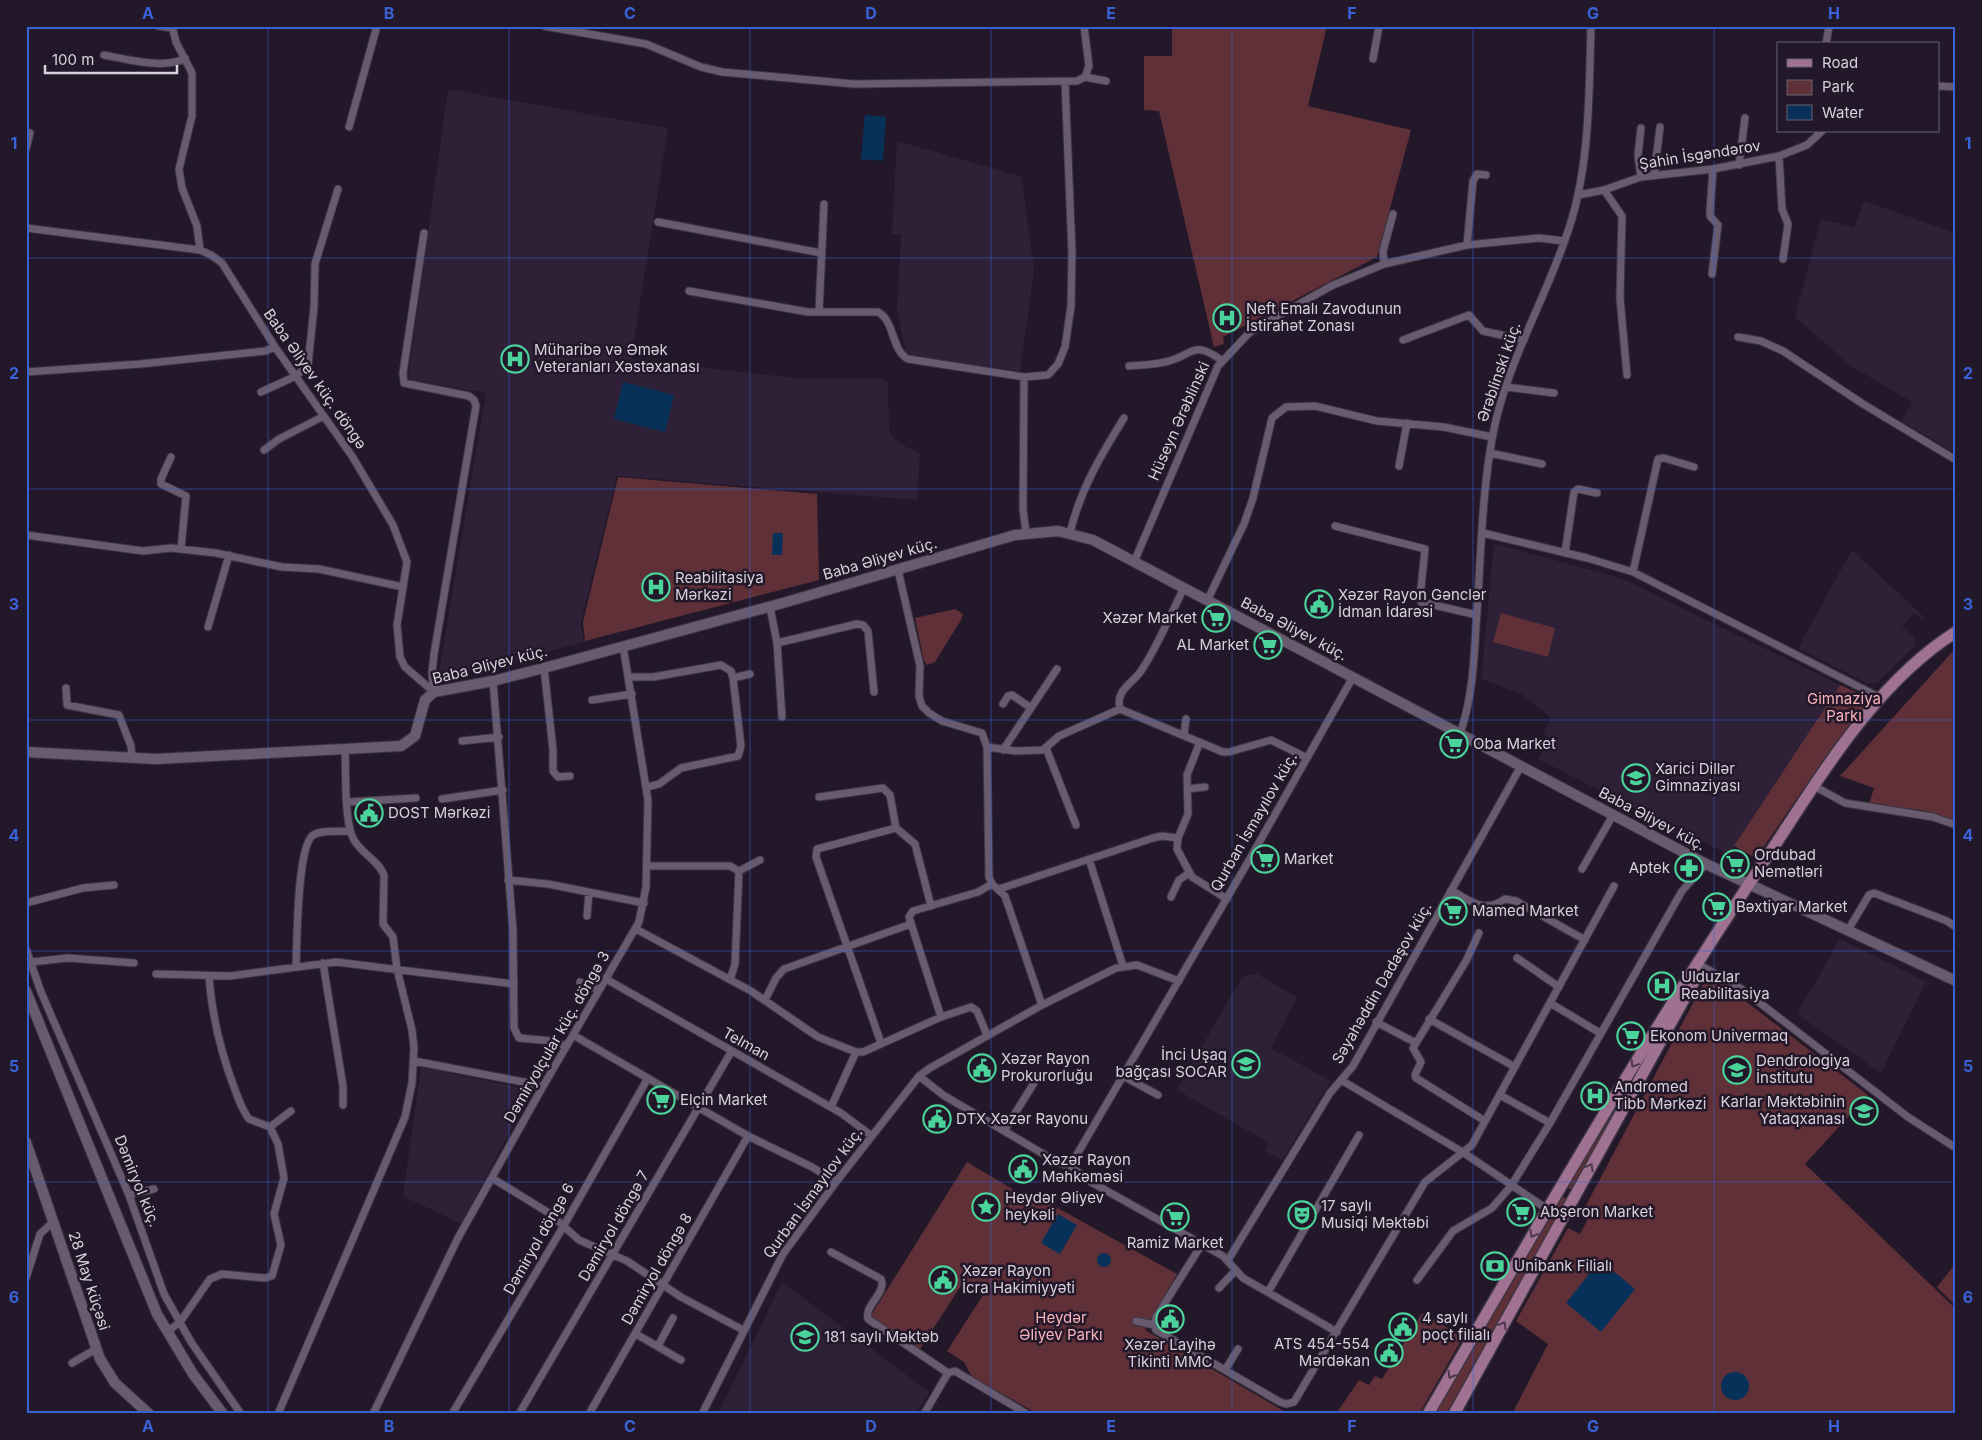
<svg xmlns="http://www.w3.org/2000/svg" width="1982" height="1440" font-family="Inter,sans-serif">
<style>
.built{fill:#2e2036}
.green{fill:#5f3037}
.water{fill:#08315a}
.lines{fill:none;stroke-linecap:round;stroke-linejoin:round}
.street-casing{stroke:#3d3542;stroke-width:9}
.secondary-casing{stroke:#3d3542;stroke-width:12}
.primary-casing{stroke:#3d3542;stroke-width:14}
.street{stroke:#685b6f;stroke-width:7}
.secondary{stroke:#685b6f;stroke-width:10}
.primary{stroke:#9f7292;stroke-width:11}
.oneway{stroke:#4e384e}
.grid{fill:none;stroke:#3962d9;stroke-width:1;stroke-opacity:0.55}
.labels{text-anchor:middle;stroke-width:5;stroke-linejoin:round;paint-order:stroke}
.street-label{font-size:15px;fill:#d8d1dd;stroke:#231829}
.poi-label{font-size:15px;fill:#d8d1dd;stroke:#231829;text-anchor:start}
.park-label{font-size:15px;fill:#f9b3ba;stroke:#231829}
.neatline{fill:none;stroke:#3962d9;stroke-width:2}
.grid-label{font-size:16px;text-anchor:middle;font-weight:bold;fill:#3962d9}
</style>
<rect width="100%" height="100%" fill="#231829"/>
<path class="built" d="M448,89L668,128L631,359L804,379H884L888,382L889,431L895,439L906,447L920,453L917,500L617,476L581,623L584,642L444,679L439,672L486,393L408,379Z
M897,141L1022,177L1034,271L1020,371L916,358L906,352L897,312L901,234H892Z
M1864,201L1956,233V454L1902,421L1912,402L1851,366L1795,317L1821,219L1854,227Z
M1494,544L1621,578L1840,685L1729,855L1688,833L1685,839L1669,831L1668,825L1538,759L1549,738L1543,734L1551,718L1522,694L1481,679Z
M1852,550L1923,616L1921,619L1914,613L1902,626L1915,638V646L1877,683H1866L1798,648Z
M1840,939L1926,982L1881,1073L1797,1014Z
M1257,974L1297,997L1271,1048L1331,1081L1282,1160L1265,1151L1269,1143L1177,1090L1242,977Z
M421,1067L532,1090L461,1224L403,1196Z
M782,1282L929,1392L916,1414H718Z"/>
<path class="green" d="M1172,26H1327L1308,106L1411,130L1377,257L1223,337L1224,344L1214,347L1159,111L1144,110V56H1172Z
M618,477L817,494L819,580L585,641L583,622Z
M955,609L963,614L961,620L935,662L927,665L924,661L915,618Z
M1501,613L1555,628L1548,657L1493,642Z
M1956,641V821L1921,810L1869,804L1874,788L1840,776L1955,649L1953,642Z
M1840,685L1871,699L1813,775L1756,858L1734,846Z
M1709,973L1868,1095L1805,1164L1956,1309V1414H1512L1548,1344L1516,1321L1568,1228L1580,1234L1590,1215L1583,1211Z
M1654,1041L1573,1191L1567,1187Z
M967,1162L1033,1201H1045L1177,1274L1145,1330L1289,1414H1038L972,1377L964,1362L947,1351L983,1295L964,1281L920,1349L870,1317Z
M1565,1197L1566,1202L1449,1414H1434L1560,1198Z
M1956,1263V1306L1937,1287Z
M1422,1313L1463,1337L1419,1414H1336L1359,1380L1369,1385L1375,1376L1382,1379Z"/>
<path class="water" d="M865,115L886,117L883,161L861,159Z
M623,382L674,395L665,432L614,419Z
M773,533H783L782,555H772Z
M1058,1214L1077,1225L1060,1254L1041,1243Z
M1097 1260a7 7 0 1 1 14 0a7 7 0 1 1-14 0Z
M1600,1260L1635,1289L1601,1332L1566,1303Z
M1721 1386a14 14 0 1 1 28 0a14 14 0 1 1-28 0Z"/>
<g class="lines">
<g class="street-casing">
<path id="street" d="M158,26L172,28
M172,26L176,42L192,73V116L179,169L182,188L197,226L200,250
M544,26L646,44L701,67L722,72L854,84L1077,81L1085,77L1089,66L1084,26
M1826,44L1829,26
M104,55C125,59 166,70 185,58
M1373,59L1379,26
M1085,77L1106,81
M1938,86L1956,87
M349,127L377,26
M26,149L30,133
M1779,156L1782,209L1788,224L1783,259
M1739,165L1745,118
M1654,175L1660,127
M1641,177L1638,155L1641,128
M1604,190L1622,216L1620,298L1627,375
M1578,195L1604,190L1641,177L1713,169L1779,156L1807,145L1822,131
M658,222L821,253
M26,228L200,250L211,255L222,263L275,347L352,456L393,525L407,562L397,625L400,657L405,667L434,692
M424,233L403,373L404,383L469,396L474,400L476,406L434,654L432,673L434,691
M1467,245L1473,181L1477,174L1486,175
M1384,264L1383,251L1393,214
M1712,274L1718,225L1710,216V211L1713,169
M689,291L808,312H878C895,321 891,350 908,359L1024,377L1048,375L1058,364L1065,347L1071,306L1072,253L1065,82
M819,312L824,204
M1738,337L1761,341L1783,351L1863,404L1956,460
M1403,340L1469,315L1483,331L1524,340
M1129,366C1141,365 1153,365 1165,362C1193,356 1192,339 1221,360
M26,372L140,364L265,351L275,347
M1024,377L1023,509L1026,533
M1506,387L1554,393
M261,392L296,376L308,365L314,307L315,264L338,189
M264,450L279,439L324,416
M1490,453L1542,464
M171,457L161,479V484L186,496L181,549
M1399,466L1407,423
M1335,526L1425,549L1420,598L1421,602L1477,615
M1070,533C1080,490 1101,455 1124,418
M1483,533L1587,558L1633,572L1881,698
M26,535L143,551L171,548L216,553L282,567L319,569L403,587
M1565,553L1574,492L1578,489L1597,493
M1134,562L1218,366L1250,332L1331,286L1384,264L1467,245L1539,238L1564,241
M898,570L920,666L919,696L922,706L929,713L942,721L982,733L987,747L989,877L992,884L1005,896L1042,1005
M1633,572L1658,459L1664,458L1694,467
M1207,601L1244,524L1253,498L1272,418L1286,407L1315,406L1377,421L1444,427L1492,437
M770,607L777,643L782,717
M208,627L229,555
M777,643L857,624L863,625L868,631L874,692
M544,668L553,750V771L558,777L570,776
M628,677H653L721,665L731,671L733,678L741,746L738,756L681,768L659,784L647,787
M733,678L750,674
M493,681L513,930L514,1028L519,1038L552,1041L566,1046
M66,688L67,705L119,715L131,746L132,758
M592,700L632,694
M1003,704L1008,696L1012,695L1031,708
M1120,709C1115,690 1132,684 1141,671C1158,646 1170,615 1184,588
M1460,734C1472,699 1474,663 1476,626C1481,562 1481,497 1493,434C1507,360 1548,296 1570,225C1590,162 1589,92 1591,26
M1184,735L1186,719
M462,741L499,737
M1200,742L1187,775L1188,814L1178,838L1177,849L1192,877L1227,899
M987,747L1016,751L1043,750L1059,736L1120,709L1223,752H1229L1271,740L1307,758
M1046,748L1076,825
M1003,750L1057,669
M1814,786L1845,803L1933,817L1956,825
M1188,789L1205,787
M819,797L883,788L890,795L896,828
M442,799L503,790
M348,802L416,798
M1089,859L1123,966
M648,866H730L739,871L735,964L730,980
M1582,869L1613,815
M739,871L760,860
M508,880L548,884L644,903
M999,889L1153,838L1162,836L1178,838
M1451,890C1470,901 1484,914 1505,899L1516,901L1585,940
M1171,897L1179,880L1189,873
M26,903L83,888L114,885
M587,916L589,892
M636,929L751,991L818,1037L856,1052H863L941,1017L971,1007L977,1011L987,1035
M1848,930L1869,895L1874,893L1947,921L1956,927
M1479,933L1466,961L1413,1048L1421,1062L1415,1075L1416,1078L1485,1121
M26,949L41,992L129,1195L164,1294L191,1342L241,1414
M1517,958L1559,987
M31,962L68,958L134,963
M323,963L343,1086V1105
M1702,966L1743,990L1908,1117L1956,1148
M296,967C297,944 297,850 312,836C320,829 339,832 350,831
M156,974L230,976L336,962L514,984
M606,979L841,1113L872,1136
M580,982L599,990
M765,1000L776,978L784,969L911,924
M1550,1003L1600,1033
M941,1017L909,917L913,911L978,892L992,884
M1429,1019L1515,1067
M1376,1022L1416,1043
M573,1035L748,1136L812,1167L836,1182
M881,1043L816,857L817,849L896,828L915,844L931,906
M414,1061L529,1083L542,1088
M919,1076L943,1095L1057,1162L1065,1165L1072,1163L1248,862L1353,677
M1123,1076L1158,1095
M1341,1080L1464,1153L1547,1209
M1500,1095L1550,1123
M831,1107L856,1052
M270,1127L291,1111
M1004,1131L1034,1083
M1069,1165L1091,1182L1223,1256L1243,1278L1337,1332
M492,1178L549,1213L579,1240L627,1261L681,1297L743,1330
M129,1195L154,1189
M1202,1244L1156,1317L1154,1325L1156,1330L1280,1402L1286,1404L1294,1402L1425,1182L1472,1145L1614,886
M831,1252L881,1279C887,1293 864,1305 868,1319L948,1373
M1228,1260L1330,1093L1353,1066L1521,766
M26,1278L40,1234L54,1221
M1417,1280L1453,1231L1492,1208L1511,1186L1550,1123L1682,891L1706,864
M1219,1288L1235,1271
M1268,1292L1359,1135
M1136,1321L1154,1325
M167,1332L180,1322L210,1279L222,1274L265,1278L272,1276L281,1245L274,1214L284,1178L278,1144L270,1127L249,1119C242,1110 238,1098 234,1087C220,1050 212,1016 209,977
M636,1334L681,1360
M658,1346L673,1318
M72,1363L96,1349
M1225,1370L1238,1349
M278,1414L405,1117L412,1083L414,1048L412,1030L397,969L393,937L383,924L384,875C378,860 362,854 354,840C344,823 346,772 345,750
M373,1414L458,1238L542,1088L639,922L646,887L648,800L623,646
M452,1414L563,1227L648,1078
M519,1414L731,1052
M589,1414L748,1136
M702,1414L783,1254L836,1182L919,1076L930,1068L1042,1005L1116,968L1137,965L1179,981
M924,1414L948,1373L955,1371L1027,1414"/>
</g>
<g class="secondary-casing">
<path id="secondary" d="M26,752L156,759L401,746L415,736L425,700L434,692L493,681L544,668L783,603L1015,535L1058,531L1093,540L1706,864L1956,981
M26,991L157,1314L193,1374L223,1414
M26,1142L100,1359L115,1383L149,1414"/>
</g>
<g class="primary-casing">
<path id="primary" d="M1428,1414C1537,1227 1644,1040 1765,860C1818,781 1873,684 1956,632
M1454,1414L1698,974"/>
</g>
<use href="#street" class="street"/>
<use href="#secondary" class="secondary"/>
<use href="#primary" class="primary"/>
</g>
<defs><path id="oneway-chevron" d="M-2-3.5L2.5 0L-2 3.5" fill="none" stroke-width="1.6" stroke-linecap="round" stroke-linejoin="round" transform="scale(1.25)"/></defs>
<g class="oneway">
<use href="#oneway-chevron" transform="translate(1634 1064) rotate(121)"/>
<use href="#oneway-chevron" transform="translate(1590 1167) rotate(-61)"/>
<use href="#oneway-chevron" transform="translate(1533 1234) rotate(120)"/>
<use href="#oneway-chevron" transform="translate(1503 1325) rotate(-61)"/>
<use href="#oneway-chevron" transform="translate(1451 1375) rotate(120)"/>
</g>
<path class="grid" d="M268,26V1414M509,26V1414M750,26V1414M991,26V1414M1232,26V1414M1473,26V1414M1714,26V1414M26,258H1956M26,489H1956M26,720H1956M26,951H1956M26,1182H1956"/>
<defs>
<g id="hospital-ring" transform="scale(1.4375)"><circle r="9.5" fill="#231829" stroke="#4ad49c" stroke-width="1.5"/><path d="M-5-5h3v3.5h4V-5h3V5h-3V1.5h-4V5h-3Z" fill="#4ad49c"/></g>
<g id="civic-ring" transform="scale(1.4375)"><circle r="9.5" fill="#231829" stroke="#4ad49c" stroke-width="1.5"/><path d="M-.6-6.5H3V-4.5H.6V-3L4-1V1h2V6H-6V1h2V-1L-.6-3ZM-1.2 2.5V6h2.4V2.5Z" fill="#4ad49c"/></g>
<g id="supermarket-ring" transform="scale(1.4375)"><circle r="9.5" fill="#231829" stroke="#4ad49c" stroke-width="1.5"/><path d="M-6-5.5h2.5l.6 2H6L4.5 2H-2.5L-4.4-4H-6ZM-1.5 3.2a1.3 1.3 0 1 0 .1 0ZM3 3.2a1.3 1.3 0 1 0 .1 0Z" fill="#4ad49c"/></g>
<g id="school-ring" transform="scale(1.4375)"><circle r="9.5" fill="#231829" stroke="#4ad49c" stroke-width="1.5"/><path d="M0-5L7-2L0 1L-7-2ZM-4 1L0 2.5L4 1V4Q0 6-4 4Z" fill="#4ad49c"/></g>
<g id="pharmacy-ring" transform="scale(1.4375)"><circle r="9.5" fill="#231829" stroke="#4ad49c" stroke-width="1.5"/><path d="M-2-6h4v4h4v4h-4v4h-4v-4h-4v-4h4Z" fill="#4ad49c"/></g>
<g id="university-ring" transform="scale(1.4375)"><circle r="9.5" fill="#231829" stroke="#4ad49c" stroke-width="1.5"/><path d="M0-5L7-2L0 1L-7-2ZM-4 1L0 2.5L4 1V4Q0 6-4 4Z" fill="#4ad49c"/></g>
<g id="sight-ring" transform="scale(1.4375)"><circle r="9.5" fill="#231829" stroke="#4ad49c" stroke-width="1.5"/><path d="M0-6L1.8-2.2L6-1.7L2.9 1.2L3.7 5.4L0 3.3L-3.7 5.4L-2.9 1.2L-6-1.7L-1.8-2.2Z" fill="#4ad49c"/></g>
<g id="theatre-ring" transform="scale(1.4375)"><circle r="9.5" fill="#231829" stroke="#4ad49c" stroke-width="1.5"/><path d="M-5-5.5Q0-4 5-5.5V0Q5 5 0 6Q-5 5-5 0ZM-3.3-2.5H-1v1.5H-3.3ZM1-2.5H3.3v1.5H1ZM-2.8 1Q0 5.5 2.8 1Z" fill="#4ad49c"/></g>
<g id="bank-ring" transform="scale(1.4375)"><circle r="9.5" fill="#231829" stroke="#4ad49c" stroke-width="1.5"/><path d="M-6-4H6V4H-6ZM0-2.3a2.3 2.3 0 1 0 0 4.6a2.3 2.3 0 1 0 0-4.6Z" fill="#4ad49c"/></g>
</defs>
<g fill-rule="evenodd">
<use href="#hospital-ring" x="1227" y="318"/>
<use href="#hospital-ring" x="515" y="359"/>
<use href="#hospital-ring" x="656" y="587"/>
<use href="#civic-ring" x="1319" y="604"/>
<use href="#supermarket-ring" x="1216" y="618"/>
<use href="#supermarket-ring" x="1268" y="645"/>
<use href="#supermarket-ring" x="1454" y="744"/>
<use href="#school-ring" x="1636" y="778"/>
<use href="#civic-ring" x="369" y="813"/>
<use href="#supermarket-ring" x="1265" y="859"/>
<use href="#supermarket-ring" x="1735" y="864"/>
<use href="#pharmacy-ring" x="1689" y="868"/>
<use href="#supermarket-ring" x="1717" y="907"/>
<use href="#supermarket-ring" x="1453" y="911"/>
<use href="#hospital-ring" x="1662" y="986"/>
<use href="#supermarket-ring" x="1631" y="1036"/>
<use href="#school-ring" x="1246" y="1064"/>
<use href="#civic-ring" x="982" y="1068"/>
<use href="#university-ring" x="1737" y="1070"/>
<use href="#hospital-ring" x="1595" y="1096"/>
<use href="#supermarket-ring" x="661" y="1100"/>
<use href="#university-ring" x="1864" y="1111"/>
<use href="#civic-ring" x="937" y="1119"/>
<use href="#civic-ring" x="1023" y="1169"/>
<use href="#sight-ring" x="986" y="1207"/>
<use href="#supermarket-ring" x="1521" y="1212"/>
<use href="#theatre-ring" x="1302" y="1215"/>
<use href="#supermarket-ring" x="1175" y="1217"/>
<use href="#bank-ring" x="1495" y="1266"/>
<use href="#civic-ring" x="943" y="1280"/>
<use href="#civic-ring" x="1170" y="1319"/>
<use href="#civic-ring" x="1403" y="1327"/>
<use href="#school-ring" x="805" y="1337"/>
<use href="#civic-ring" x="1389" y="1353"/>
</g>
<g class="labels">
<g class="street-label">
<text transform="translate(1700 155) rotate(-9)" y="5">Şahin İsgəndərov</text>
<text transform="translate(1499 372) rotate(-71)" y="5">Ərəblinski küç.</text>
<text transform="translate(315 379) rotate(55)" y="5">Baba Əliyev küç. döngə</text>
<text transform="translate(1179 421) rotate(-66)" y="5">Hüseyn Ərəblinski</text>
<text transform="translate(880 559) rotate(-16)" y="5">Baba Əliyev küç.</text>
<text transform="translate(1294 629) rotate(28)" y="5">Baba Əliyev küç.</text>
<text transform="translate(490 665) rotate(-14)" y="5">Baba Əliyev küç.</text>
<text transform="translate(1652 819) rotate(28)" y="5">Baba Əliyev küç.</text>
<text transform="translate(1254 822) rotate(-60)" y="5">Qurban İsmayılov küç.</text>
<text transform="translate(1382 983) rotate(-60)" y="5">Səyahəddin Dadaşov küç.</text>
<text transform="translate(557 1037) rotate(-60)" y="5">Dəmiryolçular küç. döngə 3</text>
<text transform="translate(746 1044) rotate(29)" y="5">Telman</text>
<text transform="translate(137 1181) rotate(68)" y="5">Dəmiryol küç.</text>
<text transform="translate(813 1193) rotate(-54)" y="5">Qurban İsmayılov küç.</text>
<text transform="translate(614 1226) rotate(-60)" y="5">Dəmiryol döngə 7</text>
<text transform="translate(539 1239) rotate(-60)" y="5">Dəmiryol döngə 6</text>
<text transform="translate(657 1269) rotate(-60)" y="5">Dəmiryol döngə 8</text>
<text transform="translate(89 1281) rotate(72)" y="5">28 May küçəsi</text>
</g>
<g class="poi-label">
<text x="1246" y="314">Neft Emalı Zavodunun<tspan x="1246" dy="17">İstirahət Zonası</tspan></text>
<text x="534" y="355">Müharibə və Əmək<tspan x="534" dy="17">Veteranları Xəstəxanası</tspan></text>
<text x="675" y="583">Reabilitasiya<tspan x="675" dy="17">Mərkəzi</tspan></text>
<text x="1338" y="600">Xəzər Rayon Gənclər<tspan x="1338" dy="17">İdman İdarəsi</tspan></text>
<text x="1197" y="623" text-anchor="end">Xəzər Market</text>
<text x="1249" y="650" text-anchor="end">AL Market</text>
<text x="1473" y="749">Oba Market</text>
<text x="1655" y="774">Xarici Dillər<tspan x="1655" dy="17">Gimnaziyası</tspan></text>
<text x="388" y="818">DOST Mərkəzi</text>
<text x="1754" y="860">Ordubad<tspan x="1754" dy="17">Nemətləri</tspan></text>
<text x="1284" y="864">Market</text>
<text x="1670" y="873" text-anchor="end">Aptek</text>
<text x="1736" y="912">Bəxtiyar Market</text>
<text x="1472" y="916">Mamed Market</text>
<text x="1681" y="982">Ulduzlar<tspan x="1681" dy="17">Reabilitasiya</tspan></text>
<text x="1650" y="1041">Ekonom Univermaq</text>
<text x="1227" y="1060" text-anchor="end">İnci Uşaq<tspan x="1227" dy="17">bağçası SOCAR</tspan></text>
<text x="1001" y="1064">Xəzər Rayon<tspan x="1001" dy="17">Prokurorluğu</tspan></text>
<text x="1756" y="1066">Dendrologiya<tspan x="1756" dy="17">İnstitutu</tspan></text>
<text x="1614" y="1092">Andromed<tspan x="1614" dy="17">Tibb Mərkəzi</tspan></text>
<text x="680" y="1105">Elçin Market</text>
<text x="1845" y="1107" text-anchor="end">Karlar Məktəbinin<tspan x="1845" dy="17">Yataqxanası</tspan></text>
<text x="956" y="1124">DTX Xəzər Rayonu</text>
<text x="1042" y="1165">Xəzər Rayon<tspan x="1042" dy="17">Məhkəməsi</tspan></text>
<text x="1005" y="1203">Heydər Əliyev<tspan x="1005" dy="17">heykəli</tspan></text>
<text x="1321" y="1211">17 saylı<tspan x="1321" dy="17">Musiqi Məktəbi</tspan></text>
<text x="1540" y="1217">Abşeron Market</text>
<text x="1175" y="1248" text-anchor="middle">Ramiz Market</text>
<text x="1514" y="1271">Unibank Filialı</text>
<text x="962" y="1276">Xəzər Rayon<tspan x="962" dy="17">İcra Hakimiyyəti</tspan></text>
<text x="1422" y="1323">4 saylı<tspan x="1422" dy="17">poçt filialı</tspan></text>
<text x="824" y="1342">181 saylı Məktəb</text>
<text x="1370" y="1349" text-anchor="end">ATS 454-554<tspan x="1370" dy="17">Mərdəkan</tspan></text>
<text x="1170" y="1350" text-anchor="middle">Xəzər Layihə<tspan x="1170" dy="17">Tikinti MMC</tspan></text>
</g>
<g class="park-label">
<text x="1844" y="704">Gimnaziya<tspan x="1844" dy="17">Parkı</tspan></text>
<text x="1061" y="1323">Heydər<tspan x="1061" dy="17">Əliyev Parkı</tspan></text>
</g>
</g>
<rect width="1982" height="1440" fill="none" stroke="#231829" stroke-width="55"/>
<rect x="1777" y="42" width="162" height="90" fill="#231829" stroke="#6b6271"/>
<rect x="1787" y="59" width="25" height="8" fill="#9f7292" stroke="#6b6271"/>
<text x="1822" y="68" font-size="15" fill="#d8d1dd">Road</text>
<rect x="1787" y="80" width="25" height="15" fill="#5f3037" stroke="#6b6271"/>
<text x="1822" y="92" font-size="15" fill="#d8d1dd">Park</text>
<rect x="1787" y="105" width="25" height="15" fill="#08315a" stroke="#6b6271"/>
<text x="1822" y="118" font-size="15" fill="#d8d1dd">Water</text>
<path d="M45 65v8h132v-8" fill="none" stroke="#d8d1dd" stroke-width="2.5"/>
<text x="52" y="65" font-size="15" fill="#d8d1dd" stroke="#231829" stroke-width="4" paint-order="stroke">100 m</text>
<rect x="28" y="28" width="1926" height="1384" class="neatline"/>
<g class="grid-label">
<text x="148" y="19">A</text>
<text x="389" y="19">B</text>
<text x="630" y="19">C</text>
<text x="871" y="19">D</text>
<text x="1111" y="19">E</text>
<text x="1352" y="19">F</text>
<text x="1593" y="19">G</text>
<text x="1834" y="19">H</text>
<text x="14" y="149">1</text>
<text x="1968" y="149">1</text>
<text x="14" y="379">2</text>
<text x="1968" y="379">2</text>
<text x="14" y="610">3</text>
<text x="1968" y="610">3</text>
<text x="14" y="841">4</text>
<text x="1968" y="841">4</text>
<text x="14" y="1072">5</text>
<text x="1968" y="1072">5</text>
<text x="14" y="1303">6</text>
<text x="1968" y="1303">6</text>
<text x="148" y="1432">A</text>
<text x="389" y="1432">B</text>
<text x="630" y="1432">C</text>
<text x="871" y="1432">D</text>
<text x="1111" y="1432">E</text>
<text x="1352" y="1432">F</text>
<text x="1593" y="1432">G</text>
<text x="1834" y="1432">H</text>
</g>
</svg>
